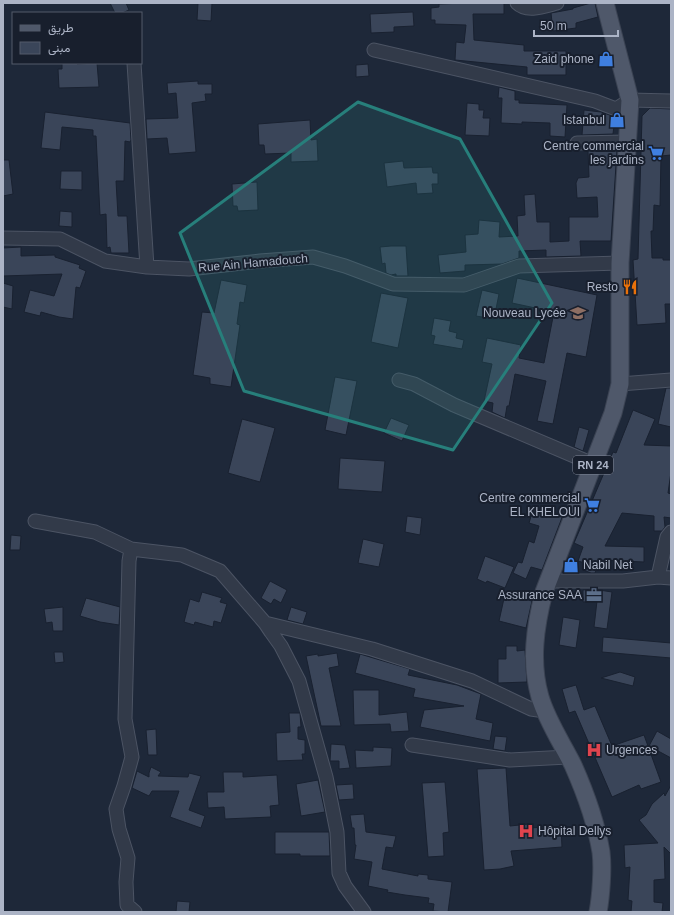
<svg xmlns="http://www.w3.org/2000/svg" width="674" height="915" font-family="Helvetica,Vazirmatn,sans-serif">
<rect width="100%" height="100%" fill="#1e2839"/>
<path fill="#3a4559" stroke="#192130" d="M110 3H126L129 10 122 13H115Z
M198 3H212L211 21 197 20Z
M465 3H504V14H473L474 40 524 45V51H566V75H527V67L455 60 456 42 464 43 466 25 435 24V20H431V8L439 7V4Z
M591 3H595L598 17 576 23V28L553 31 551 13 573 9V8Z
M413 12 414 26 394 27V32L371 33 370 14Z
M62 63H77V64L97 63 99 87 59 88 58 69H62Z
M368 64 369 76 356 77V65Z
M198 81V84H212V94H205L206 101 192 103 196 152 169 154 167 138 147 139 146 119 178 118 176 93 168 94 167 83Z
M499 87 515 91V100H519V103L567 105 565 137 550 136V123L522 122V124L501 123 502 98H498Z
M467 103 479 104V110H484L483 118H490L489 136 465 135Z
M650 108 671 109V155L661 156 660 206 654 205 653 231H651L652 258H663V260H671V304H665L666 323 637 325 633 260 638 259 642 116Z
M584 110 601 112 615 117 613 134 582 135Z
M45 112 130 123 131 140 130 142 125 141 124 181H116L118 216H127L129 253H111L110 247 107 248 106 214 100 215 96 136H93V130L62 127 60 150 41 148Z
M310 120 311 140 317 139 318 161 291 162V153L265 154 264 145H259L258 124Z
M617 150 611 241H580L581 256 546 257V250L519 251V258L502 264 465 265V271L440 273 438 255 466 252 465 235 478 234 479 220 500 222 499 237 518 236 517 216 525 215 524 195 535 194 537 222H550V242L569 241V217H598L597 197 577 198 576 183 578 178 589 177 588 151Z
M3 160H9L13 194 3 196Z
M403 161 404 168 432 167 433 173H438V184H432L433 193 417 194 416 183 387 187 384 163Z
M61 171H82V190L60 189Z
M257 182 258 210 238 211 237 206H233L232 184Z
M60 211 72 212V227L59 226Z
M391 246H406L408 276H396V274L391 275 386 273 385 263 382 264 380 247Z
M21 247V256L55 255V257L80 265 79 268 86 271 80 288 76 287 73 319 59 317 41 312 40 316 24 312 30 290 54 296 62 274 3 276V248Z
M517 278 597 295 586 357 567 353 553 424 537 421 546 381 515 374 509 406H507L505 418 492 412 493 403 484 401 492 364 482 362 487 338 521 345 519 358 544 363 554 312 512 303Z
M221 280 247 285 244 303 240 302 237 324 240 325 231 387 210 384V378L193 375 202 312 214 313Z
M3 283 13 286 12 309 3 307Z
M482 290 499 294 494 319 476 316Z
M381 293 408 298 398 348 371 342Z
M434 318 451 321 449 331 457 333 456 338 464 340 462 349 433 344 435 336 431 335Z
M335 377 357 381 346 435 325 430Z
M666 388H671V427L658 424Z
M633 410 655 419 644 445 671 446V472L668 493 671 494V518L664 517 665 527 662 531H654V516L622 513 605 546 644 547V562L600 560 595 573H591L583 570 585 563 578 561 583 547 574 543 613 452 616 453Z
M391 418 409 425 402 441 384 433Z
M242 419 275 428 260 482 228 473Z
M579 427 589 430 583 451 574 447Z
M340 458 385 461 382 492 338 489Z
M534 507 563 515 542 570 531 567 526 579 513 573 518 562 522 563 529 541 534 543 539 526 529 523Z
M407 516 422 518 420 535 405 532Z
M11 535 21 536 20 550H10Z
M363 539 384 544 379 567 358 563Z
M485 556 514 567 505 588 487 581 486 583 477 579Z
M270 581 287 590 281 603 274 599 271 604 261 598Z
M593 589 612 592 607 629 594 627 597 601 583 602V590Z
M202 592 222 598 220 602 227 604 221 623 214 621 213 627 195 622 194 625 184 622 190 599 199 602Z
M505 594 532 601 526 628 499 621Z
M86 598 120 607 119 625 100 622 80 616Z
M63 607V631H53L52 622 46 623 44 609Z
M291 607 307 612 303 624 287 620Z
M563 617 580 620 576 648 559 645Z
M603 637 671 643V658L602 652Z
M506 646H517V651L525 650 527 682 498 683V659H506Z
M54 652H63L64 662 55 663Z
M337 653 339 666 329 668 341 726H321L306 656 318 654V656Z
M360 654 410 669 408 675 457 685 481 694 476 719 493 723 490 741 420 727 424 710 464 706 413 697 415 689 355 673Z
M620 672 635 677 633 686 601 678Z
M576 685 584 710 595 706 612 746 644 735 661 782 641 789 639 785 612 797 575 711 569 713 562 689Z
M353 690H379V715L407 712 409 731 391 732 390 724 354 725Z
M289 713H300L301 727H298V739L305 740V754H302L303 760 277 761 276 733 290 732Z
M156 729 157 755H148L146 730Z
M657 731 671 739V758L649 746Z
M495 736 507 737 505 751 493 749Z
M331 744 345 745 350 768 339 769V761H330Z
M373 747 392 748 391 766 356 768 355 750 373 751Z
M151 767 161 772 158 776 188 777 189 773 201 776 189 810 205 816 201 828 170 817 179 791H152L149 796 132 788 137 771 149 777V773Z
M506 768 510 826 529 824V828L545 827V829L561 828 562 847 511 851 514 866 500 869 484 870 477 769Z
M223 772H243V777L277 775 279 805 270 806 271 817 225 819 224 807 208 808 207 792H224Z
M318 780 325 812 301 816 296 784Z
M445 782 449 832 443 833 444 856 428 857 422 783Z
M353 784 354 799 339 800 336 785Z
M671 785V854L664 847 665 879 654 880V902L663 903 662 912H631L632 901 628 900 630 867 625 868 624 845 658 843 639 820 646 815 652 804 664 793 665 796Z
M364 814 366 832 396 836 393 848 386 847 382 869 418 876V874L428 875V879L452 882 448 912 433 911 434 904 428 903 429 898 405 895 387 892 388 890 368 886 372 862 354 859 356 845H355L354 828H352L350 815Z
M275 832H329L330 856H300V854H275Z
M177 901 190 902 189 912H176Z"/>
<g fill="none" stroke-linecap="round" stroke-linejoin="round">
<defs>
<path id="minor" d="M517 3C527 13 545 6 557 3
M374 50 595 101 616 109 630 100 671 101
M134 63 147 267
M577 143 627 142
M3 238 60 239 105 261 147 267 189 269 260 261 313 257 345 266 393 284 464 285 519 266 620 263
M399 380 414 384 454 405 593 464
M620 384 671 380
M35 521 95 532 131 549 182 555 220 571 265 623 372 649 472 681 531 709 538 710 544 708
M131 549 129 561 125 719 132 757 124 786 116 809 119 829 128 858 126 882 127 905 135 912
M658 577 667 537 671 532
M548 581H623L658 577 671 578
M265 623 271 632 281 646 299 681 326 777 337 832 339 873 345 886 364 912
M412 745 510 760 568 757"/>
<path id="major" d="M598 912C601 896 603 868 601 852 596 822 585 792 573 765 562 743 547 721 540 697 530 662 535 627 544 592L613 413 620 384V263L630 100 605 3"/>
</defs>
<use href="#minor" stroke="#4c5464" stroke-width="15"/>
<use href="#major" stroke="#3b4353" stroke-width="19"/>
<use href="#minor" stroke="#323a49" stroke-width="13"/>
<use href="#major" stroke="#4f586a" stroke-width="17"/>
</g>
<path fill="#277f7b" fill-opacity="0.2" stroke="#277f7b" stroke-width="3" stroke-linejoin="round" d="M358 102 460 139 552 303 453 450 244 391 180 233Z"/>
<defs>
<symbol id="shop-bare" viewBox="-9 -9 18 18"><path d="M-5-2.5h2.3a2.7 3.5 0 0 1 5.4 0H5L5.5 6h-11ZM-1.5-2.5h3a1.5 2.3 0 0 0-3 0Z" fill="#3f7fe0" stroke="#181f2d" stroke-width="2.5" paint-order="stroke"/></symbol>
<symbol id="supermarket-bare" viewBox="-9 -9 18 18"><path d="M-6-5.5h2.5l.6 2H6L4.5 2H-2.5L-4.4-4H-6ZM-1.5 3.2a1.3 1.3 0 1 0 .1 0ZM3 3.2a1.3 1.3 0 1 0 .1 0Z" fill="#3f7fe0" stroke="#181f2d" stroke-width="2.5" paint-order="stroke"/></symbol>
<symbol id="restaurant-bare" viewBox="-9 -9 18 18"><path d="M-5-6h1v4h1v-4h1v4h1v-4h1v5L-1.5 .5V6h-2V.5L-5-1ZM5-6V6H3V1.5H1.5Q1.5-4 5-6Z" fill="#e8710a" stroke="#181f2d" stroke-width="2.5" paint-order="stroke"/></symbol>
<symbol id="school-bare" viewBox="-9 -9 18 18"><path d="M0-5L7-2L0 1L-7-2ZM-4 1L0 2.5L4 1V4Q0 6-4 4Z" fill="#8d6e63" stroke="#181f2d" stroke-width="2.5" paint-order="stroke"/></symbol>
<symbol id="office-bare" viewBox="-9 -9 18 18"><path d="M-6-3h4V-5.5h4V-3h4V5H-6ZM-1-4.5V-3h2v-1.5ZM-6 0V1H6V0Z" fill="#5c6f8a" stroke="#181f2d" stroke-width="2.5" paint-order="stroke"/></symbol>
<symbol id="hospital-bare" viewBox="-9 -9 18 18"><path d="M-5-5h3v3.5h4V-5h3V5h-3V1.5h-4V5h-3Z" fill="#e0444e" stroke="#181f2d" stroke-width="2.5" paint-order="stroke"/></symbol>
</defs>
<g fill-rule="evenodd">
<use href="#shop-bare" x="595" y="48" width="22" height="22"/>
<use href="#shop-bare" x="606" y="109" width="22" height="22"/>
<use href="#supermarket-bare" x="645" y="142" width="22" height="22"/>
<use href="#restaurant-bare" x="619" y="276" width="22" height="22"/>
<use href="#school-bare" x="567" y="302" width="22" height="22"/>
<use href="#supermarket-bare" x="581" y="494" width="22" height="22"/>
<use href="#shop-bare" x="560" y="554" width="22" height="22"/>
<use href="#office-bare" x="583" y="584" width="22" height="22"/>
<use href="#hospital-bare" x="583" y="739" width="22" height="22"/>
<use href="#hospital-bare" x="515" y="820" width="22" height="22"/>
</g>
<g text-anchor="middle" stroke-width="4" stroke-linejoin="round" paint-order="stroke">
<rect fill="#181f2d" stroke="#808798" stroke-width="1" x="573" y="456" width="40" height="18" rx="3"/>
<g font-size="11" font-weight="bold" fill="#acb4c6">
<text x="593" y="469">RN 24</text>
</g>
<g font-size="12" fill="#acb4c6" stroke="#181f2d" text-anchor="end">
<text x="594" y="63">Zaid phone</text>
<text x="605" y="124">Istanbul</text>
<text x="644" y="150">Centre commercial<tspan x="644" dy="14">les jardins</tspan></text>
<text x="618" y="291">Resto</text>
<text x="566" y="317">Nouveau Lycée</text>
<text x="580" y="502">Centre commercial<tspan x="580" dy="14">EL KHELOUI</tspan></text>
<text x="583" y="569" text-anchor="start">Nabil Net</text>
<text x="582" y="599">Assurance SAA</text>
<text x="606" y="754" text-anchor="start">Urgences</text>
<text x="538" y="835" text-anchor="start">Hôpital Dellys</text>
</g>
<g font-size="12" fill="#acb4c6" stroke="#181f2d">
<text transform="translate(253 263) rotate(-5)" y="4">Rue Ain Hamadouch</text>
</g>
</g>
<rect width="674" height="915" fill="none" stroke="#acb4c6" stroke-width="8"/>
<rect x="12" y="12" width="130" height="52" fill="#181f2d" stroke="#535b6a"/>
<rect x="20" y="25" width="20" height="6" fill="#4f586a" stroke="#535b6a"/>
<text x="48" y="32" font-size="12" fill="#acb4c6">طريق</text>
<rect x="20" y="42" width="20" height="12" fill="#3a4559" stroke="#535b6a"/>
<text x="48" y="52" font-size="12" fill="#acb4c6">مبنى</text>
<path d="M534 30v6h84v-6" fill="none" stroke="#acb4c6" stroke-width="2"/>
<text x="540" y="30" font-size="12" fill="#acb4c6" stroke="#181f2d" stroke-width="3" paint-order="stroke">50 m</text>
</svg>
